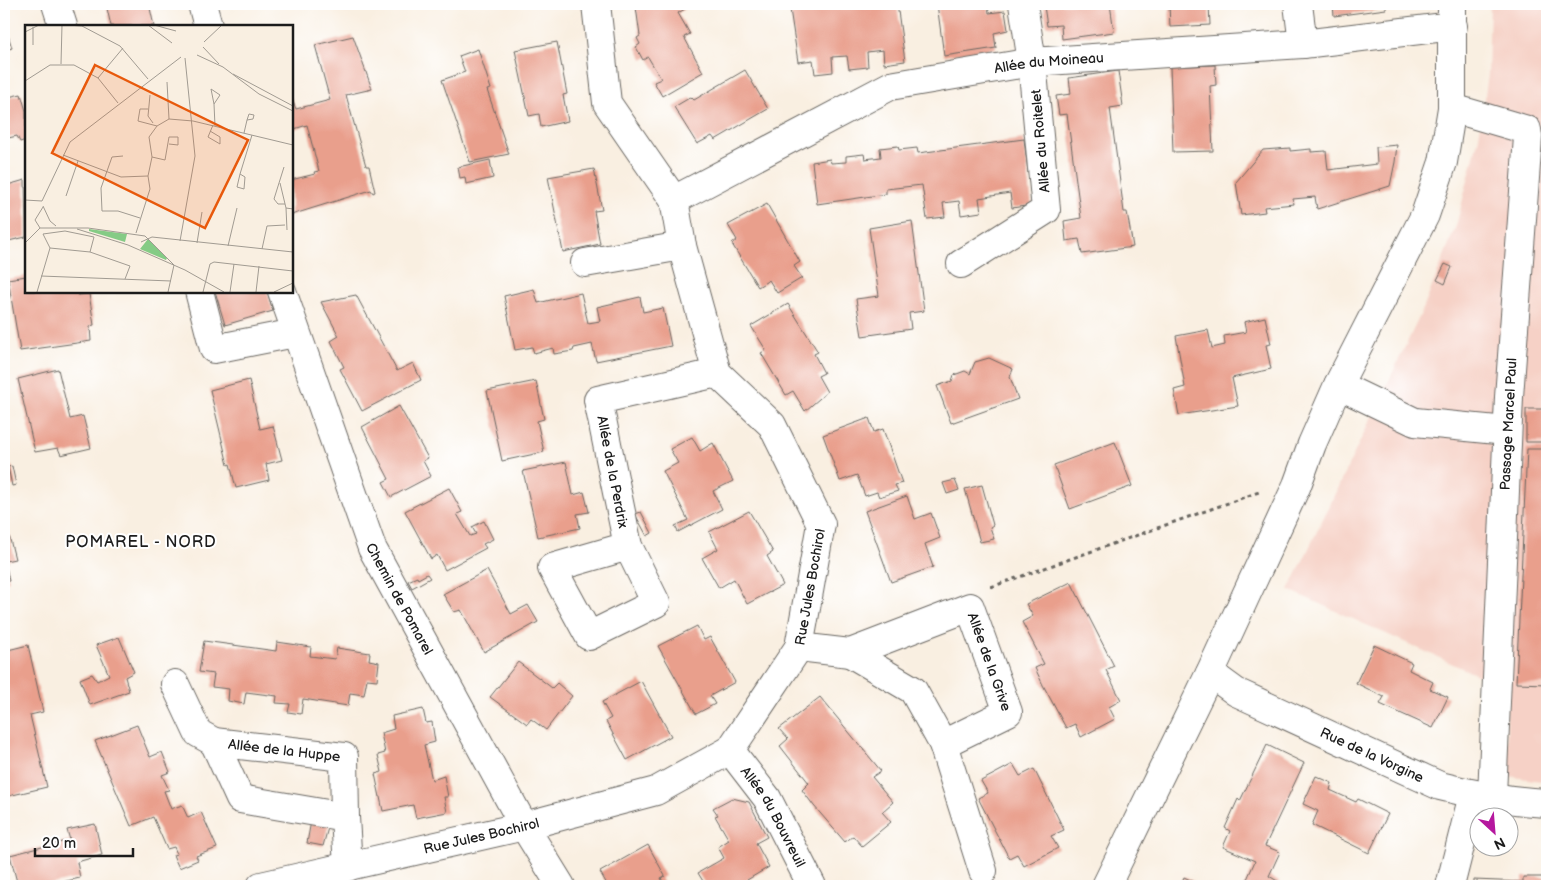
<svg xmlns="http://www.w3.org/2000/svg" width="1551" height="890" font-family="'Balsamiq Sans',sans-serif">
<rect width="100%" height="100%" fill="#fff"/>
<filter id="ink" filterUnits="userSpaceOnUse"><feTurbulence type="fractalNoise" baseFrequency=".02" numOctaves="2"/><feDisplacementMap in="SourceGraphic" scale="10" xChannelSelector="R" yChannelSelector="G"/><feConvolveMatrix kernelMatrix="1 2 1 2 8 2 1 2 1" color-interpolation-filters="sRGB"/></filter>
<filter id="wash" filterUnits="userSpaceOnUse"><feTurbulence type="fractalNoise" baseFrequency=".0096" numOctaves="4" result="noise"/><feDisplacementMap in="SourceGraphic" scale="20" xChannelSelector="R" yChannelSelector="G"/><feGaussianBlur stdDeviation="1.12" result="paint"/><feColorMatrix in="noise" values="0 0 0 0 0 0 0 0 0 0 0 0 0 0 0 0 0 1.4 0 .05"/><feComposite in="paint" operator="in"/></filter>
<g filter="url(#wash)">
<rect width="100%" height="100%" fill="#f9efe1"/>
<path fill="#f6d1c6" d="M1490 4H1547V782L1508 776 1506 688 1289 590 1424 307 1456 226 1479 137 1488 75Z"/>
<g id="blocks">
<path fill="#e99f8c" d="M106 4H149L154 26H111Z
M662 4H684L685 9 678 13 690 34 684 37 703 72 662 96 654 82 661 79 648 57 643 60 636 47 640 44 637 38 640 36 636 7Z
M833 4H897L905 61 884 64 883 50 867 52 868 67 849 69 847 56 832 57 833 72 815 74 813 60 798 62 790 9Z
M937 4H988L989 13 1005 11 1008 30 994 33 996 48 944 56Z
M1062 4H1110L1114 32 1062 39 1061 25 1047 26 1044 6Z
M1169 4H1209L1210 25 1170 27Z
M1333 4H1386V9L1334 16Z
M4 22 12 48 4 51Z
M353 36 372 89 346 95 366 166H369L375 192 373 193 371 190 291 215V180L315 174 314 172 319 171 307 125 291 130V97L296 109 330 100 315 45Z
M557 42 567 94 563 95 568 121 541 127 539 114 529 116 515 50Z
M478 49 491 89 487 90 509 154 470 162 442 80 465 72 459 56Z
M1215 65 1216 85 1210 86 1213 151 1173 152 1170 67Z
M745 70 768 109 715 140 712 136 697 144 674 107 691 97 694 100Z
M1118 71 1123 106 1110 108 1124 212H1127L1133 247 1082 254 1079 239 1066 241 1064 221 1081 218 1067 114 1059 115 1056 96 1071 94 1069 78Z
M21 94 26 111V140L20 142 17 136 4 139V98Z
M1024 139 1032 205 1012 208 1010 193 979 198 981 212 961 215 959 201 943 203 945 217 927 219 922 185 886 189V194L817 204 812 162 830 159 831 163 846 162V156L864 154 865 159 881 157 880 148 898 146 899 150 917 148 918 153Z
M1397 145 1395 162 1390 186 1317 209 1315 197 1293 199 1294 204 1264 207 1265 212 1241 215 1236 182 1263 150 1290 148V151L1311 149V152L1326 151 1328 170 1377 164 1376 147Z
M490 160 493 178 466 184 465 177 460 178 458 167Z
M594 169 602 210 594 211 600 244 563 252 548 177Z
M25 180 26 237 4 242V186Z
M767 204 800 262 794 266 802 278 777 293 769 280 758 287 732 244 737 240 728 225Z
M912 221 924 311 909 313 911 329 862 336 856 299 879 296 869 228Z
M1445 264 1452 267 1445 284 1437 280Z
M26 276V291H77L78 295 89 294 94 325 90 326 91 341 20 351 8 279Z
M534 289 538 303 581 293 588 323 600 321 597 307 640 297 643 312 663 308 671 346 596 361 592 344 574 348 573 351 554 354 553 348 534 353 532 347 515 350 504 296Z
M215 291H267L273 311 225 325Z
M356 295 397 371 413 363 421 380 362 411 340 369 344 367 331 341 339 336 321 302Z
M788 304 818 352 814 354 824 373 818 376 827 392 805 411 793 391 786 395 761 353 766 350 751 326Z
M1265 317 1271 344 1266 345 1271 369 1232 378 1238 406 1179 415 1174 390 1185 387 1176 336 1208 330 1212 348 1225 345 1224 336 1246 332 1244 322Z
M989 358 1013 369 1010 377 1018 399 951 423 937 386 952 381 954 375 965 371 970 374 975 362Z
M58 369 70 419 83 416 91 448 61 455 58 448 35 452 18 379Z
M249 380 260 429 273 426 282 460 266 464 269 480 236 488 230 464 228 465 210 390Z
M536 381 544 419 537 421 544 452 502 461 487 391Z
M399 406 428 458 423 461 431 476 391 497 383 482 389 479 362 427Z
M1526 409H1545V442H1526Z
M869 418 874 432 883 429 902 483 895 485 898 491 879 497 877 492 865 496 857 475 840 481 823 435Z
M692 437 700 451 713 443 733 481 713 491 722 509 678 532 675 526 688 520 663 471 678 463 670 449Z
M1115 442 1132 486 1070 509 1054 465Z
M1527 449H1547V684L1516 683Z
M566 462 573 495 584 492 589 512 577 514 580 528 538 537 523 471Z
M12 466 16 485 12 486 8 467Z
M955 480 959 490 947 494 943 483Z
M982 485 993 525 990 527 994 539 980 542 965 489Z
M449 488 462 512 457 514 470 536 476 534 472 527 484 521 493 539 483 544 486 548 445 570 437 555 431 559 405 511Z
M907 496 915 519 931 513 940 538 925 544 933 567 891 582 865 511Z
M749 511 773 552 767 556 783 585 747 604 734 579 719 588 702 558 718 549 709 532Z
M641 512 652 533 647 536 635 514Z
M4 516 15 559 5 561 9 581 4 582Z
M487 570 511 614 528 605 538 622 484 652 461 610 454 612 443 594Z
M427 574 430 578 412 588 408 581 417 577 418 579Z
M1071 582 1114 666 1106 670 1121 700 1109 707 1115 719 1081 737 1075 724 1066 728 1043 685 1035 668 1044 664 1022 622 1033 616 1026 604Z
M697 626 704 640 710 637 735 682 710 696 715 704 696 714 658 646Z
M119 637 134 672 125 677 129 691 90 705 80 679 92 674 97 681 109 675 96 645Z
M204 641 276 651 277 642 311 647 310 656 335 659 337 648 370 653 369 660 379 662 377 680 367 679 364 695 350 693 348 706 303 699 301 714 288 712 290 704 276 703 277 696 246 692 244 704 228 701 229 689 212 687 214 674 199 672Z
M28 645 43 712 30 715 47 787 4 797V651Z
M1374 645 1412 663 1409 670 1433 682 1430 689 1448 697 1433 728 1380 704 1384 697 1356 683Z
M518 662 552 688 557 683 572 696 546 730 531 719 527 724 490 697Z
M641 681 671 736 627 760 606 721 611 718 602 702Z
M820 697 881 771 872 777 893 802 882 812 891 822 862 846 853 836 845 842 814 806 802 790 809 783 780 746 788 739 779 729Z
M423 709 426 723 432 722 435 742 424 745 432 780 444 776 448 797H444L447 812 416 818 413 805 383 811 375 774 382 772 378 755 385 753 381 733 394 729 392 716Z
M137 725 150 757 162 752 170 772 162 775 169 790 164 791 171 809 182 805 188 818 201 812 217 848 196 856 198 860 179 868 173 855 177 854 174 847 167 849 153 817 131 826 95 741Z
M1267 745 1304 763 1265 846 1280 852 1269 876 1279 882 1277 886H1244L1255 861 1223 847 1230 831 1225 828 1238 799 1240 801Z
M1013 764 1020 776 1034 769 1064 830 1051 836 1058 848 1024 866 1017 854 1009 858 978 798 988 793 981 781Z
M1316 776 1332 783 1330 790 1356 802 1358 799 1388 814 1369 853 1312 825 1318 811 1303 804Z
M732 798 749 802 767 837 756 843 769 867 747 880 750 886H706L698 873 724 858 718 847 729 840 715 816 718 815 713 808Z
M311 821 329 824 323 846 307 843Z
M95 824 102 855 77 862 80 878 44 886H18L10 855 70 840 67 830Z
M648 845 665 876 661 878 665 886H608L600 872Z
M1184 877 1203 886H1180Z
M1523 877H1547V886H1474V880L1523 882Z"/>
</g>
</g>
<g filter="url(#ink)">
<use href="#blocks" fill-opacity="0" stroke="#696661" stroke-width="1"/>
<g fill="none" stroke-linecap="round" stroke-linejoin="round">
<defs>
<g id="minor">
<path d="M56 4 63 26"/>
<path d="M202 4 208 26"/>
<path d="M1298 4 1303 44"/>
<path d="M1452 108 1527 130 1528 137 1509 397 1492 796"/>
<path id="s1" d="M674 200 890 86 1032 62 1303 44 1453 26"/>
<path d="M585 263 682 246"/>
<path d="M961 264 1046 210 1032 62 1023 4"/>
<path d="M199 291 214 349 295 333"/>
<path id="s2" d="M282 291 372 548 524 826 561 886"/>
<path d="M1338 385 1415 422 1507 431"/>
<path d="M628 546 552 568 589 636 656 603 628 546 598 400 717 373"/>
<path id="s3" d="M799 647 850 653 970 607 1008 712 943 744"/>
<path d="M850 653 913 690 943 744 983 871"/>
<path id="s4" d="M1210 673 1236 692 1440 786C1475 795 1511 801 1547 803"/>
<path d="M175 684 198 733 214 742"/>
<path id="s5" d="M730 750 767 798 812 886"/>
<path id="s6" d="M345 817 240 799 214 742 344 757 345 817 348 867"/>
<path id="s7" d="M261 886 524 826 656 791 730 750 799 647 821 524 772 425 717 373 682 246 674 200 607 103 596 4"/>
<path d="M1106 886 1210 673 1297 485 1312 444 1338 385 1425 215 1443 162 1452 108V4"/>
<path d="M1450 886 1473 795"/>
</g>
</defs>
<use href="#minor" stroke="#696661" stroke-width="30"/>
<path stroke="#696661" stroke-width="3" stroke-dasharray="4 4" stroke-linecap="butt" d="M1545 434H1547
M991 587 1259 492"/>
<use href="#minor" stroke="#fff" stroke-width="28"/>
</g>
</g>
<g text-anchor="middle" stroke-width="4" stroke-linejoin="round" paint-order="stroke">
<g font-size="14" fill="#1c1c1c" stroke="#fff">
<text dy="5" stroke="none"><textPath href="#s1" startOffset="405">Allée du Moineau</textPath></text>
<text transform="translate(1040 141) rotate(-95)" y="5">Allée du Roitelet</text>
<text transform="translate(1508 424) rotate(-87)" y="5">Passage Marcel Paul</text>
<text transform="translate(613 472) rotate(79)" y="5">Allée de la Perdrix</text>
<text dy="5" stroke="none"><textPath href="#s7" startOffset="676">Rue Jules Bochirol</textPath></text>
<text dy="5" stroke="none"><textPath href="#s2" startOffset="330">Chemin de Pomarel</textPath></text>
<text dy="5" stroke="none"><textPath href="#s3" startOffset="238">Allée de la Grive</textPath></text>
<text dy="5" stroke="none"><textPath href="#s6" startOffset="240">Allée de la Huppe</textPath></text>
<text dy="5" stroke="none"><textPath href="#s4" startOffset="182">Rue de la Vorgine</textPath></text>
<text dy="5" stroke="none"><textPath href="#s5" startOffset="80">Allée du Bouvreuil</textPath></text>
<text dy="5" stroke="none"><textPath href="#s7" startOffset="226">Rue Jules Bochirol</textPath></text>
</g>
<g font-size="16" letter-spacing="1" fill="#1c1c1c" stroke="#fff">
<text x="141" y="547">POMAREL - NORD</text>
</g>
</g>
<g transform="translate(25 25)">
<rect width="268" height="268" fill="#f9efe1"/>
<path d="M64 204 102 209 100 217 64 206ZM123 214 142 233 141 235 115 224Z" fill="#85cb85"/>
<path fill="none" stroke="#a19b92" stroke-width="1" d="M42 0 57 1 95 21 123 54M123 0 147 18M129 0 151 6M0 7 14 0M179 17 197 0M8 20V2M178 22 194 39M172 30 198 42 234 69 268 86M36 39 37 0M208 49 268 81M73 53 98 23M0 56 25 40H49L73 53 93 78M142 57 144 94M125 70 123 91 128 98M189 79 186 64 195 70 189 79 190 101M123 84H115L113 96 132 101M185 106 195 112V119L183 112 188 100M219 108 222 95 228 94 229 90 224 89 222 95M38 130 96 152 123 151M98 131 87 132 76 163 77 186H93L115 193M127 132 140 135 144 112H153V120L144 119M259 142 249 174 253 179H260M215 149 212 162 219 164 220 152 215 149 227 110M255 158 261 183 268 184M41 171 53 136M0 175 17 176M17 176 45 117 156 32M18 181 25 196 31 201M18 182 10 195 15 203H63L120 211 149 240M261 183 262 205M52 204 103 220 160 245 199 267M111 208 125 164 123 151 127 132 124 112 132 101 144 94 168 96 268 120M155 216 170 131 160 33M116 217 127 212 268 227M0 218 15 203M172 218 177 187M203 221 212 183M25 223 65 227 105 241 100 254M25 223 18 209 40 206 69 212 65 227M237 224 242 201 260 200M16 251 146 256M12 267 25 223M143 267 149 240M178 267 185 239 189 237 268 246M205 267 209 239M231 267 234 241M249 267 268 258"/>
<path fill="#e8590c" fill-opacity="0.15" stroke="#e8590c" stroke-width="2.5" d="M70 40 223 115 180 203 27 128Z"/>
<rect width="268" height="268" fill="none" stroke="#1c1c1c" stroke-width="2.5"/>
</g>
<rect width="1551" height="890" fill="none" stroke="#fff" stroke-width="20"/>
<g transform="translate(1494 832) rotate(154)"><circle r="24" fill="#ffffff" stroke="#a4a4a4"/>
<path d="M0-4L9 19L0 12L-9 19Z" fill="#b5179e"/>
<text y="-8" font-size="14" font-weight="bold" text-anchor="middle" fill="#1c1c1c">N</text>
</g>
<path d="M35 848v8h98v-8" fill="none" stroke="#1c1c1c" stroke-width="2.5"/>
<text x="42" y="848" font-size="15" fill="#1c1c1c" stroke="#ffffff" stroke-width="4" paint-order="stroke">20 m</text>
</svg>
